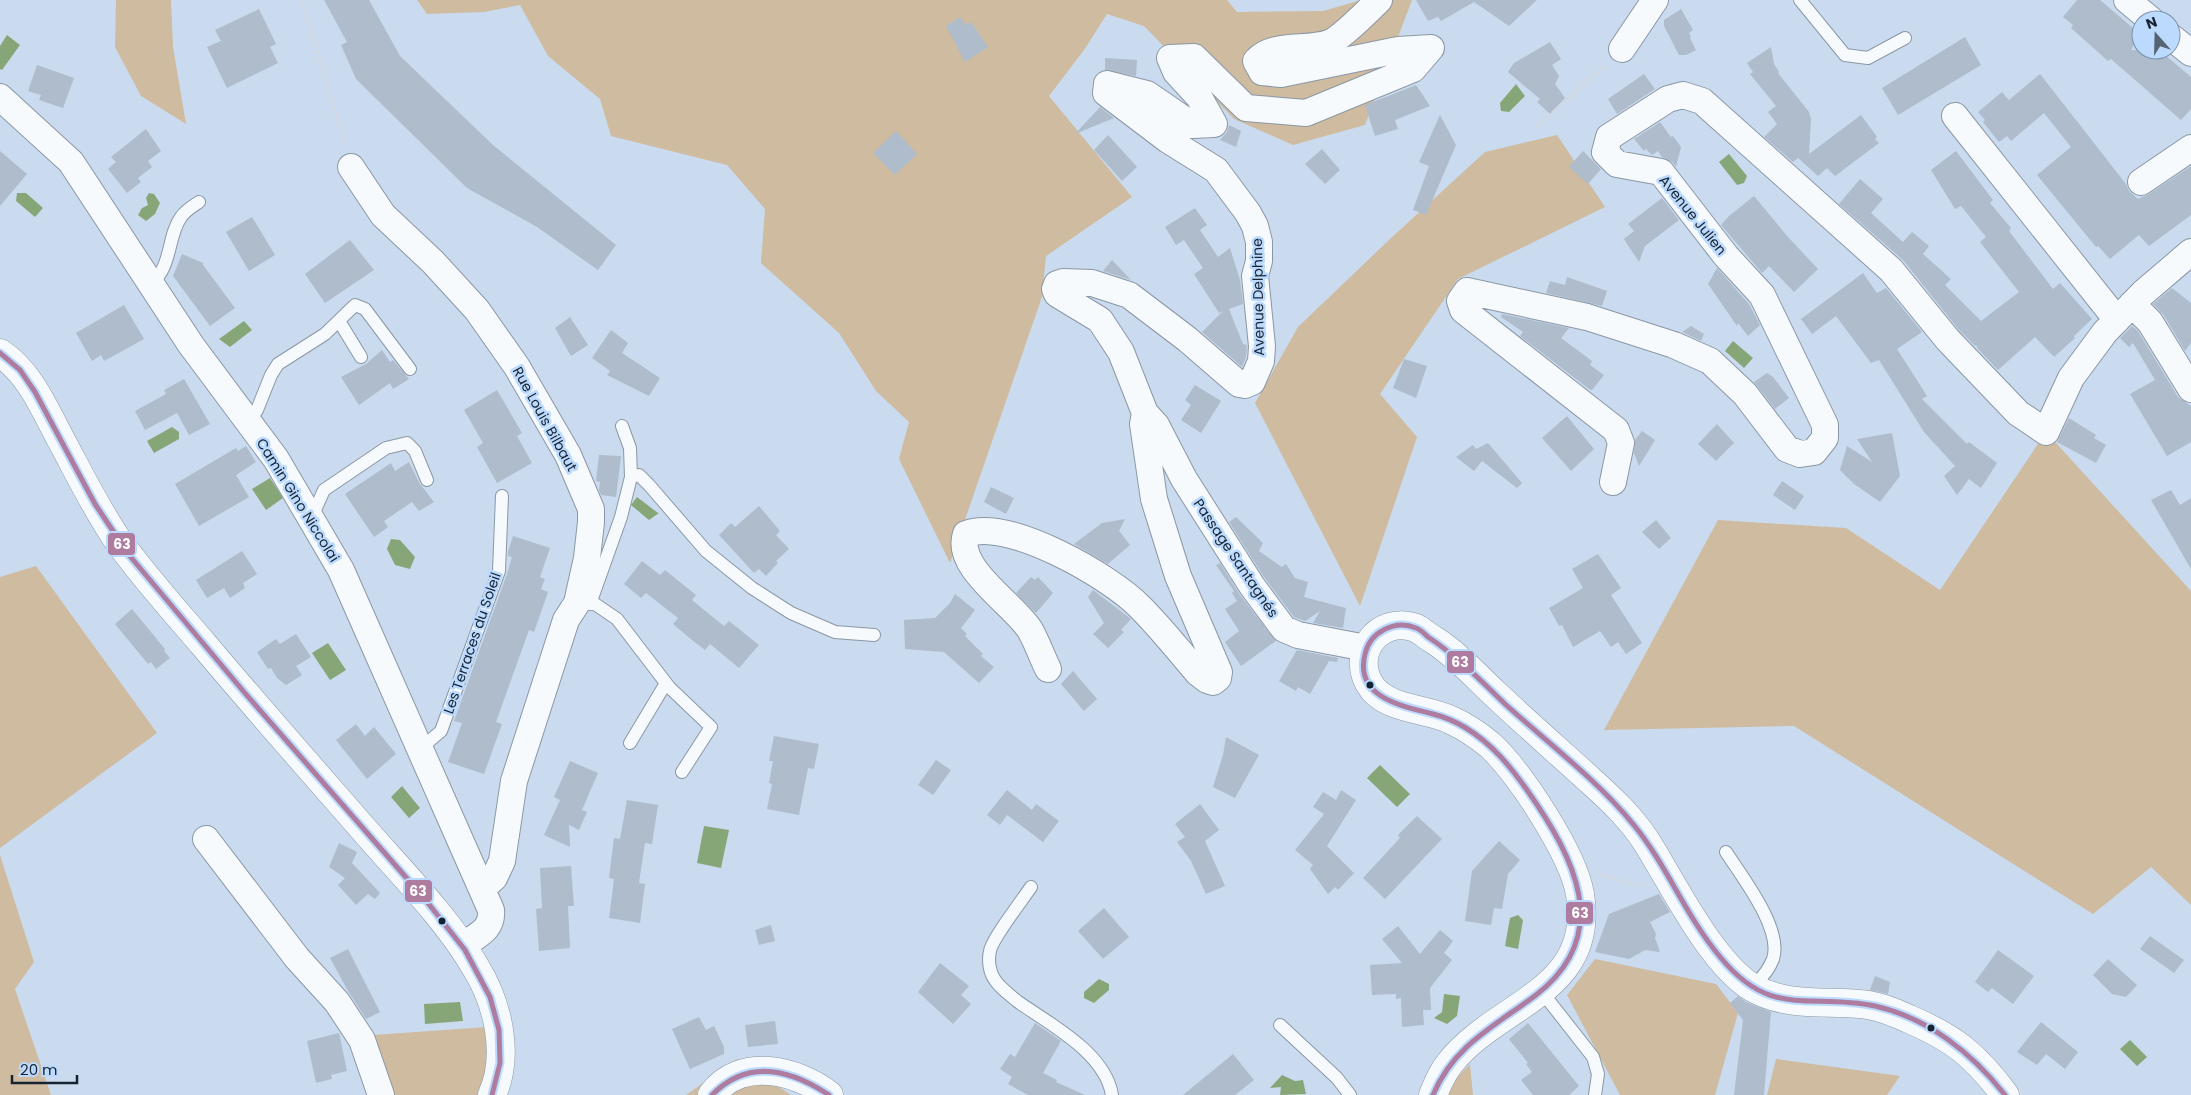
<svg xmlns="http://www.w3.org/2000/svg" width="2191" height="1095" font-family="Poppins,sans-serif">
<rect width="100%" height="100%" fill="#cadbef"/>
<path fill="#cfbba0" d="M116 0H171L173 47 186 124 141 96 115 47Z
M417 0H1227L1237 12 1323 11 1361 0H1412L1365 125 1293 145 1234 119 1144 26 1107 14 1084 50 1049 96 1132 197 1046 256 1042 297 950 563 899 459 909 422 876 391 839 333 761 263 765 209 727 165 611 136 600 99 548 56 520 5 484 12 427 14Z
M1557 135 1605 207 1458 279 1380 394 1417 437 1360 606 1255 403 1298 327 1390 239 1485 152Z
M2046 432 2191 591V905L2151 867 2093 914 1794 726 1604 730 1718 520 1846 528 1940 590Z
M36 566 157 733 0 848V577Z
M0 855 34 962 15 989 51 1095H0Z
M1595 959 1716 984 1738 1013 1715 1095H1620L1567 995Z
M487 1027 490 1060 479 1095H389L373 1035Z
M737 1059 791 1095H686Z
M1776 1059 1900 1076 1887 1095H1767Z
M1470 1064 1473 1095H1440Z"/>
<path fill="#87a678" d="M7 35 20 45 2 70 0 69V46Z
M1516 84 1525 96 1509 112 1501 111 1500 103Z
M1729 154 1747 176 1744 183 1737 185 1719 162Z
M17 193H26L43 208 35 217 16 201Z
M149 193 154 194 160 203 155 214 146 221 138 215 142 208 148 205 146 198Z
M244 321 252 330 230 347 219 339Z
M1733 341 1753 358 1744 368 1725 351Z
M172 427 179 432V439L154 453 147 441Z
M270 478 283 498 266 510 252 489Z
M637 497 658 513H659L649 520 631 505Z
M391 539 400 540 415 557 410 569 395 565 387 549Z
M328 643 346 670 330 680 312 653Z
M1380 765 1410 794 1397 807 1367 778Z
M402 786 420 808 409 818 391 797Z
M704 826 729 830 721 868 697 863Z
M1518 915 1523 920 1518 949 1505 946 1510 918Z
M1099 979 1109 984V990L1094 1003 1084 998V992Z
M1444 994 1460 996 1457 1016 1447 1024 1434 1018 1442 1012Z
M460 1002 463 1021 425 1024 424 1004Z
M2130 1040 2147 1057 2137 1066 2120 1049Z
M1282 1075 1295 1081 1303 1080 1306 1094 1280 1095 1281 1087 1270 1088Z"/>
<path fill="#aebccc" d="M324 0H369L400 56 493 145 616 245 598 270 537 227 467 188 356 79 341 45 347 42Z
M1416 0H1537L1509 26 1474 2 1441 21 1438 17 1428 21Z
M2077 0H2100L2140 34 2131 50H2159L2191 77V109L2181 120 2111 59 2108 61 2071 28 2073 25 2063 17Z
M259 9 276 44 270 47 278 63 227 88 207 47 221 41 215 30Z
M1681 9 1693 30 1689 33 1691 36 1690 38 1696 50 1686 55H1679L1664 26V20Z
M960 17 966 25 971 22 988 47 965 62 946 26Z
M1965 37 1981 65 1898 115 1882 88Z
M1550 42 1561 59 1552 65 1559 76 1555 84 1565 98 1550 114 1537 102 1540 99 1508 72 1514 63Z
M1771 47 1774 64 1779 72 1778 73 1809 112 1811 119 1809 154 1861 115 1877 137 1875 139 1879 143 1835 176 1827 168 1818 176 1798 158 1793 162 1764 137 1777 124 1768 112 1776 106 1750 74 1753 72 1747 63Z
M1105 58 1137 60 1136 76 1105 70Z
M37 65 74 78 63 108 39 100 41 95 28 91Z
M1644 74 1655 89 1617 114 1608 99Z
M2040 74 2126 184 2129 191 2138 199 2149 194 2191 166V215L2149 246 2139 235 2110 259 2098 246 2096 247 2037 175 2071 147 2044 113 2011 141 2007 136 1999 142 1983 122 1985 120 1978 112 2002 92 2009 100Z
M1416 85 1430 106 1395 120 1398 129 1375 136 1365 105Z
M1100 107 1114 118 1075 134Z
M1440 115 1456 145 1426 215 1413 210 1429 166 1419 162Z
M1660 122 1671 137 1673 136 1681 147 1676 167 1672 162 1662 157 1658 151 1652 155 1646 149 1644 151 1634 139Z
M1229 125 1241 131 1236 147 1220 140 1227 132Z
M146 129 161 151 148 161 152 167 138 178 141 182 127 193 108 169 116 162 111 157Z
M896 131 917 154 895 175 873 153Z
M1108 135 1137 167 1122 181 1094 150Z
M1322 149 1340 170 1325 184 1305 164Z
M0 151 27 174 0 206Z
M1583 151 1601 169 1588 184 1569 167Z
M1956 151 1993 200 1990 203 2011 228 2009 231 2053 289 2060 283 2092 319 2074 336 2075 338 2054 357 2035 337 1998 370 1978 349 1976 345 1975 346 1959 330 1903 260 1839 204 1860 179 1883 199 1871 213 1903 242 1912 232 1929 246 1923 254 1951 279 1945 285 1981 321 2019 292 1980 242 1986 237 1961 206 1955 209 1931 170Z
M1754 196 1788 237 1818 269 1794 292 1769 266 1762 273 1721 225 1729 216Z
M1662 198 1679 220 1645 246 1639 262 1624 239 1634 231 1628 224Z
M1195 208 1207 225 1200 230 1218 257 1230 248 1240 280 1243 304 1229 309 1243 344 1247 345 1246 357 1242 367 1202 332 1223 311 1219 313 1194 274 1203 268 1184 240 1176 245 1165 227Z
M252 217 275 255 249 271 226 232Z
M350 240 374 270 325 303 305 274Z
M182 254 203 263V265L235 308 210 326 173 276Z
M1112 260 1131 280 1103 271Z
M1717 268 1749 304 1760 325 1748 336 1738 323 1737 326 1708 284Z
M1863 273 1877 293 1886 288 1922 332 1897 349 1927 396 1922 399 1967 444 1969 442 1997 463 1981 488 1969 479 1957 495 1944 476 1955 466 1924 432 1879 360 1871 363 1836 316 1812 334 1801 319Z
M1567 277 1607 291 1602 306 1546 293 1550 281 1565 285Z
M2172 288 2191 303V343L2185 351 2163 314 2153 304Z
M124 305 144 339 104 361 101 355 92 361 76 333Z
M1502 314 1569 328 1561 338 1592 361 1590 365 1604 375 1592 390 1589 389 1520 336 1523 332 1501 317Z
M570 317 588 345 571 356 555 328Z
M1691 326 1704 334 1701 341 1682 332Z
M2132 326 2138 331 2178 397 2191 406V442L2167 456 2130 394 2155 380 2133 343 2129 347 2120 338Z
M611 330 628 343 622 353 660 378 649 396 607 375 610 371 592 358Z
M382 350 390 362 393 360 409 379 393 389 390 383 359 405 341 377 366 364Z
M1404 359 1427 366 1416 398 1393 388Z
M1767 373 1773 377 1789 398 1775 409 1754 382Z
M184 379 210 424 189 435 177 413 145 430 135 411 166 394 164 390Z
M1195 385 1221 401 1201 433 1181 420 1191 405 1185 400Z
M497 390 522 433 517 436 532 463 497 483 477 447 483 443 464 410Z
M1567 416 1594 449 1571 471 1542 438Z
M2069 418 2096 435 2094 438 2106 445 2096 463 2057 442Z
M1717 424 1734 443 1716 461 1698 444Z
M1642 431 1655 440 1639 466 1634 453 1635 440Z
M1892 433 1900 476 1880 502 1854 484 1840 470 1847 446 1872 462 1857 439Z
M1488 443 1522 483 1517 488 1482 461 1474 471 1456 457 1473 445 1476 449Z
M246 446 256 462 236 475 249 497 199 526 175 484 236 448 238 451Z
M599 455 621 456 616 497 601 495 599 490 600 482 596 481Z
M409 462 420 484 434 502 419 511 412 502 384 521 388 527 374 537 345 494 391 463 395 471Z
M1782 481 1804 496 1795 510 1773 495Z
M991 487 1014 498 1006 514 984 502Z
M2171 490 2180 505 2191 498V569L2151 500Z
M759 506 780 531 776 535 789 549 776 561 778 563 766 576 759 569 754 573 719 535 731 523 735 527Z
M1236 517 1263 543 1259 551 1282 567 1286 564 1295 578 1308 582 1304 597 1346 608 1343 628 1313 623 1320 611 1305 621 1294 617 1264 577 1229 522Z
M1125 519 1119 531 1130 545 1108 564 1074 544 1102 523Z
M1656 520 1671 538 1659 549 1642 532Z
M513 536 550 548 540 577 545 579 541 589 548 592 534 632 529 630 496 722 502 724 484 774 448 762 462 723 454 721 507 574 512 557 508 556V552Z
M242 551 257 574 243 583 245 588 230 598 224 588 207 598 196 580Z
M1598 554 1621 588 1611 595 1642 643 1626 654 1618 642 1611 647 1600 631 1573 647 1562 625 1559 626 1549 608 1583 588 1572 569Z
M642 561 660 575 665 570 696 595 692 600 709 614 724 626 729 621 759 645 739 668 710 644 705 650 692 640 673 624 678 618 646 593 641 598 624 584Z
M1220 563 1240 595 1276 641 1241 666 1225 642 1239 631 1225 609 1237 601 1232 593 1234 591 1216 565Z
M1031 577 1035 580 1038 577 1053 593 1036 613 1016 593Z
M1093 590 1131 619 1121 630 1124 632 1108 648 1093 634 1104 623 1088 597Z
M955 594 975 610 961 628 967 634 965 636 983 654 981 656 994 667 979 683 944 652 905 649 904 620 935 618 950 603Z
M132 609 165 649 164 651 170 658 156 669 151 662 148 664 115 624Z
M296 634 311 657 296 666 302 675 286 685 277 678 271 668 268 669 257 652 276 639 280 644Z
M1297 650 1338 658 1337 662 1329 661 1310 694 1298 687 1296 691 1279 681Z
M1073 671 1097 699 1084 711 1061 684Z
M356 724 365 736 374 727 396 754 367 779 336 740Z
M774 736 819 744 814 769 808 768 799 815 767 809 772 784 769 783 773 761H769Z
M1226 737 1259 755 1235 798 1213 787 1223 755Z
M936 760 951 770 933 795 918 785Z
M570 761 598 773 582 810 587 812 579 830 569 825 570 847 544 835 560 800 554 797Z
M1007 790 1032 810 1036 804 1059 821 1043 842 1007 815 1000 825 987 815Z
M1341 790 1356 800 1327 846 1354 873 1338 890 1335 887 1328 894 1310 869 1313 865 1295 850 1324 814 1313 807 1323 792 1336 800Z
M627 800 658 805 652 844 645 843 639 883 645 884 640 923 609 918 614 879 609 878 614 838 620 839Z
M1200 804 1219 830 1205 841 1225 886 1206 894 1191 861 1177 842 1185 837 1175 824Z
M1417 816 1442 839 1385 899 1363 878 1400 838 1398 835Z
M1499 841 1520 860 1508 874 1502 909 1494 908 1491 925 1465 921 1472 871Z
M339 843 357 852 352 863 380 893 375 899 368 894 356 905 338 885 345 878 329 867Z
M571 866 574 906H568L570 948 539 951 536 909 542 908 540 868Z
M1659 894 1670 912 1650 922 1656 934 1655 938 1660 952 1645 950 1629 959 1595 952 1609 914Z
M1104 908 1129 937 1103 959 1078 931Z
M771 925 775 941 759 945 755 930Z
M1398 926 1420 954 1440 930 1453 941 1444 953 1452 960 1430 988 1431 1010H1423L1424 1025 1402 1027 1401 998 1396 999V994L1372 995 1370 965 1402 963 1382 939Z
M2150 936 2184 960 2174 973 2140 949Z
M348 949 380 1012 366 1019 348 991 330 958Z
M1998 950 2034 976 2013 1004 1992 988 1988 992 1975 982Z
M2108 959 2137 985 2126 997 2112 994 2093 975Z
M940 963 969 986 961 995 971 1004 953 1024 918 992Z
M1875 976 1890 982 1888 994 1870 990Z
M1738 996 1746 1002 1771 1012 1764 1095H1734L1743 1020 1730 1003Z
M699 1017 706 1030 714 1026 724 1047V1054L690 1069 672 1029Z
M775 1021 778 1044 748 1047 745 1025Z
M2041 1022 2078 1052 2065 1069 2046 1054 2037 1065 2017 1052Z
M1035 1023 1061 1041 1043 1073 1057 1080 1056 1082 1085 1095H1028L1008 1084 1012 1077 1000 1069 1010 1054 1015 1057Z
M1528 1023 1579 1086 1569 1095H1533L1521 1080 1532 1072 1526 1064 1528 1063 1509 1039Z
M339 1033 347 1071 331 1075 332 1079 316 1083 307 1041Z
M1233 1054 1254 1080 1235 1095H1183Z"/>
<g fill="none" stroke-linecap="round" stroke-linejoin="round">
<defs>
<path id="service" d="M1800 0 1845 55 1868 58 1905 38
M151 285C173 264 167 237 181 217 186 210 193 206 199 202
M339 321 361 357
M249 422 257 410 271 375 278 364 325 334 355 305 365 309 410 369
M622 426 630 448 631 477
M311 519 324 490 386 448 407 443 415 451 427 480
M584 603 595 604 617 619 669 687 711 727 682 772
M590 604 621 517 631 477 639 475 649 485 706 551 752 588 791 613 835 632 874 635
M630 743 666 683
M420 749 441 731 499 571 502 496
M1726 852C1742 877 1783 929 1773 959 1769 970 1761 979 1753 987
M1031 887C1023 899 992 939 990 951 988 960 989 972 995 980 1000 988 1010 995 1017 1001 1049 1024 1105 1052 1112 1095
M1542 992 1593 1057 1598 1074 1595 1095
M1280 1025 1337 1078 1350 1095"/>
<path id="minor" d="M2127 0 2151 20
M2171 37 2191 53
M1622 49 1655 0
M0 97 71 162 191 345 276 459 341 570 491 910C493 930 477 935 462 946
M1955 116 2117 320
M351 167 383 215 433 262 477 310 517 367 568 455 591 509V522L587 558 577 603 566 620 514 781 502 861 494 878 483 888
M2141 182 2191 148
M2132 304 2150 322 2191 389
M1145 413 1156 425 1184 479 1252 586 1284 629 1298 635 1366 648
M1613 482 1621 443 1616 430 1463 310 1460 301 1467 291 1587 317 1674 345 1710 361 1745 394 1787 449 1800 454 1814 452 1825 438V425L1762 295 1726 256 1661 172 1617 164 1605 152 1609 137 1668 99 1683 95 1702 101 1891 270 1948 340 2018 413 2046 432 2071 378 2105 332 2143 293 2191 252
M1048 669C1042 657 1037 642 1030 630 1014 604 954 568 966 534 1008 517 1111 577 1140 607 1161 628 1179 651 1198 673L1207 680 1213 682 1218 678 1219 672 1178 576 1154 499 1143 424 1145 413 1121 352 1100 320 1057 294 1055 289 1057 284 1063 282 1092 283 1129 295 1187 339 1239 384 1245 385 1252 382 1261 361 1262 346 1255 276 1259 261V242L1255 226 1248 213 1216 170 1168 140 1106 93 1107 84 1147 94 1192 125 1214 124 1199 97 1176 72 1170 58 1194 57 1246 108 1306 113 1413 69 1431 48 1398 50 1281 74 1262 72 1256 61C1273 42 1306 51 1329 43 1340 39 1369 10 1379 0
M206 839 297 958 337 1002 362 1040 381 1095"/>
<path id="tertiary" d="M0 353C30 373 44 408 60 438 79 473 96 509 119 542 145 578 175 611 204 645 257 708 312 770 366 832 402 873 449 921 476 968 498 1004 510 1055 492 1095
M712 1095C740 1056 797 1070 829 1095
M1433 1095C1438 1083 1442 1073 1450 1063 1497 1003 1596 992 1580 894 1573 854 1520 773 1490 745 1479 736 1466 727 1453 721 1429 708 1392 711 1373 689 1348 657 1377 614 1416 628 1422 631 1428 637 1434 640 1457 655 1474 674 1494 693 1526 723 1559 752 1592 782 1612 800 1631 818 1646 841 1672 882 1711 963 1753 988 1788 1008 1830 1000 1868 1005 1882 1007 1896 1013 1909 1019 1954 1038 1976 1056 2005 1095"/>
</defs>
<use href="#service" stroke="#8a97a5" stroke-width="14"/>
<use href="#minor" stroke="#8a97a5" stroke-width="28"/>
<use href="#tertiary" stroke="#8a97a5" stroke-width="29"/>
<path stroke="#d3d8df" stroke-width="3" stroke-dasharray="4 2.5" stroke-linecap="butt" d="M302 0 345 144
M1538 126 1605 65
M1598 875C1614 876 1630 886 1645 885"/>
<use href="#service" stroke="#f7fafd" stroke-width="12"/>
<use href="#minor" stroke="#f7fafd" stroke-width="26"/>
<use href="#tertiary" stroke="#f7fafd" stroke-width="28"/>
<defs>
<path id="bus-1" d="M0 353 20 370 35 392 95 504 129 555 244 692 424 898 465 950 490 997 499 1030 500 1063 492 1095
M712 1095C748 1058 790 1069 829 1095
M1433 1095C1454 1045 1495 1026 1536 995 1615 934 1574 857 1527 790 1510 766 1492 744 1466 728 1456 722 1445 717 1433 714 1403 706 1354 698 1365 654 1370 632 1395 619 1416 628 1419 629 1426 635 1428 637 1457 656 1480 680 1505 704 1547 742 1597 780 1633 824 1667 865 1686 917 1721 958 1772 1020 1811 992 1875 1006 1928 1018 1972 1053 2005 1095"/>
</defs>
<use href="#bus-1" stroke="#bbdafe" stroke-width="9"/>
<use href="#bus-1" stroke="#ae7c9e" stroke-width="5"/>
</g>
<g fill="#172330" stroke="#bbdafe" stroke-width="2">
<circle cx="1370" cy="685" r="4.5"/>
<circle cx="442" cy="921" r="4.5"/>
<circle cx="1931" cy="1028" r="4.5"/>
</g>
<g text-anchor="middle" stroke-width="5" stroke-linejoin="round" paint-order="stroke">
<g font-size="14" fill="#172330" stroke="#bbdafe">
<text transform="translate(1693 215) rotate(51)" y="5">Avenue Julien</text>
<text transform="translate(1258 297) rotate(-91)" y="5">Avenue Delphine</text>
<text transform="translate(545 419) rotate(61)" y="5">Rue Louis Bilbaut</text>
<text transform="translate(298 500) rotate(58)" y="5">Camin Gino Niccolai</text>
<text transform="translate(1236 558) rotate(56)" y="5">Passage Santagnés</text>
<text transform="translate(472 643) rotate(-71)" y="5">Les Terraces du Soleil</text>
</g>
</g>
<g stroke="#bbdafe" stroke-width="2">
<rect x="107" y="532" width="29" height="24" rx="5" fill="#ae7c9e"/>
<rect x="1446" y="650" width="29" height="24" rx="5" fill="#ae7c9e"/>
<rect x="404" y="879" width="29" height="24" rx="5" fill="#ae7c9e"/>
<rect x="1565" y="901" width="29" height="24" rx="5" fill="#ae7c9e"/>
</g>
<g font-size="14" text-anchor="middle" font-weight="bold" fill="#fff">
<text x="122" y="549">63</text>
<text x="1460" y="667">63</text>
<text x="418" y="896">63</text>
<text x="1580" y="918">63</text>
</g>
<g transform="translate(2156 35) rotate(340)"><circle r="24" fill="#bbdafe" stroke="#7991ac"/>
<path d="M0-4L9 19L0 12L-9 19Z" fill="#566373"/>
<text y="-8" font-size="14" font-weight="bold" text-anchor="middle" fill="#172330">N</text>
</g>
<path d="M12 1075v8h65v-8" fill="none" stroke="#172330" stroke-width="2.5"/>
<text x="20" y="1075" font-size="15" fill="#172330" stroke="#bbdafe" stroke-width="4" paint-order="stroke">20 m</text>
</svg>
